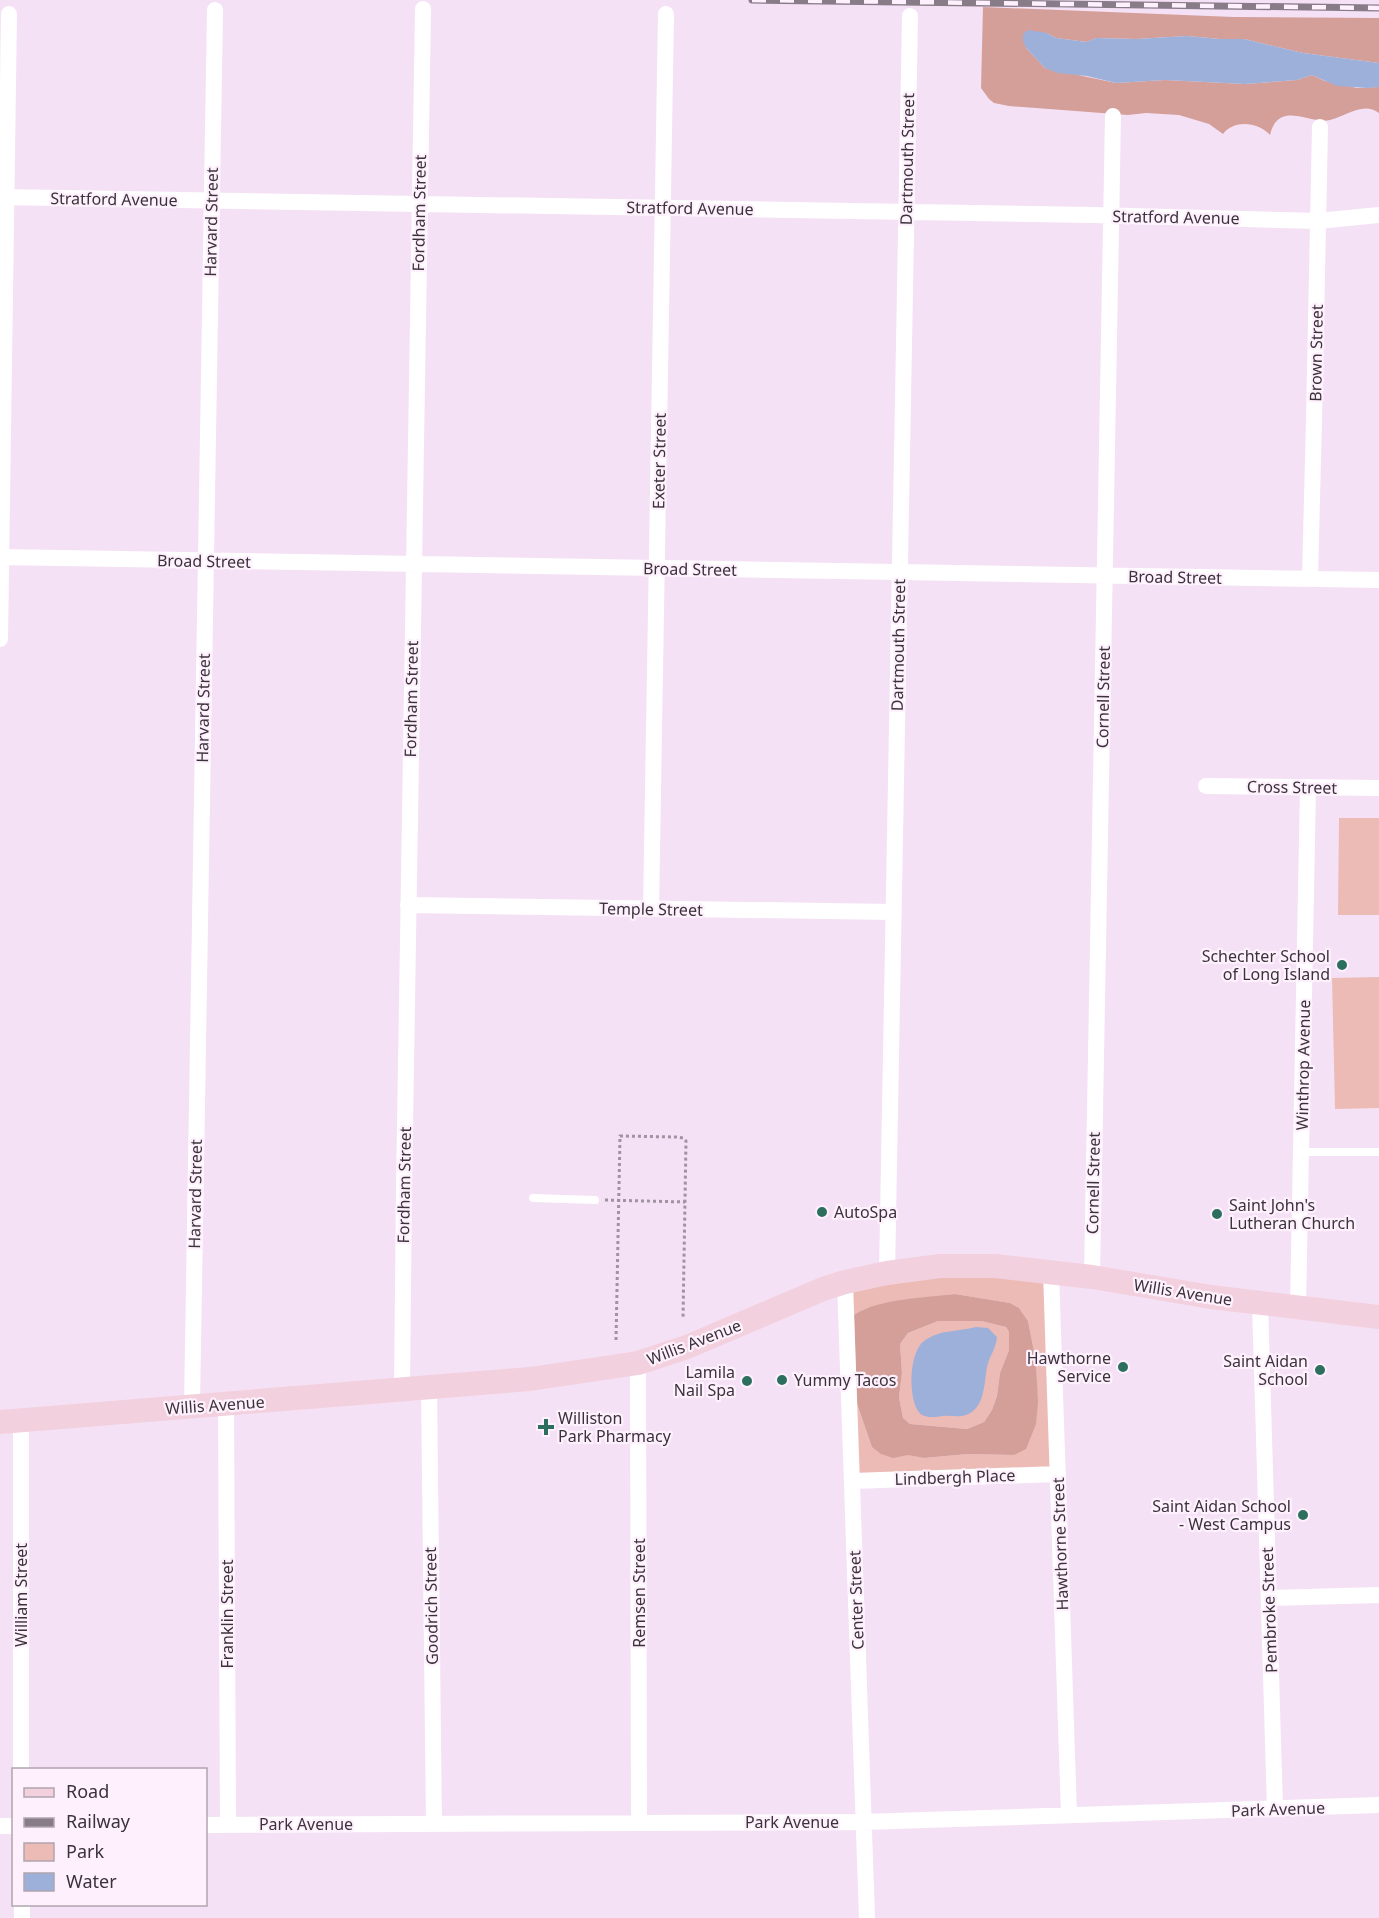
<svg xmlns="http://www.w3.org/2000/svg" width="1379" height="1918" font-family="'Noto Sans',sans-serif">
<rect width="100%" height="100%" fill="#f5e1f5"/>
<path fill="#ecbbb5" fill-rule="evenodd" d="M1339 818H1379V915H1338Z
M1379 977V1108L1335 1109 1332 978Z
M887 1273 1051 1275 1056 1468 853 1477 845 1282ZM955 1294 1010 1303 1019 1308 1028 1321 1036 1361 1037 1383 1014 1455 968 1454 924 1458 872 1447 857 1404 861 1311Z
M938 1321H981L1006 1327 1009 1332V1350L1000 1373 997 1396 992 1410 984 1422 967 1429 910 1424 903 1418 899 1397 902 1373 900 1344 908 1333Z"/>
<path fill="#d49f99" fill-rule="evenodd" d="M983 7 1234 17 1379 18V63L1303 53 1244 39H1220L1187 36 1136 39 1096 38 1087 42 1056 38 1047 33 1026 48 1045 68 1116 83 1165 80 1245 84 1297 80 1312 75 1325 81 1357 88 1379 87V113C1363 101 1346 116 1330 120 1309 125 1279 99 1270 135 1259 122 1234 119 1223 134L1209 124 1179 115 1146 113 1128 115 1009 106 994 103 989 99 981 88Z
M955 1294 1010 1303 1019 1308 1028 1321 1036 1361 1038 1403 1036 1424 1026 1449 1014 1455 968 1454 924 1458 908 1455 893 1458 881 1454 872 1447 857 1404 854 1315C880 1298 925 1298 955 1294ZM938 1321H981L1006 1327 1009 1332V1350L1000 1373 997 1396 992 1410 984 1422 967 1429 910 1424 903 1418 899 1397 902 1373 900 1344 908 1333Z"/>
<path fill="#9db0da" d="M1028 30 1047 33 1056 38 1087 42 1096 38 1136 39 1187 36 1220 39H1244L1303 53 1379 63V87L1368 88 1337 86 1312 75 1297 80 1245 84 1165 80 1116 83 1087 76 1058 73 1045 68 1026 48 1023 41V34Z
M976 1327 988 1328 997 1337C996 1349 989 1357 987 1367 984 1384 985 1412 962 1416 956 1417 949 1415 943 1416 935 1417 923 1419 918 1411 908 1396 909 1352 924 1341 940 1329 959 1332 976 1327Z"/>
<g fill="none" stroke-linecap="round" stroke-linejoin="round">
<path stroke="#a092a0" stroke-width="3" stroke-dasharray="3 3" stroke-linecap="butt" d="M605 1200 685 1202
M616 1340 620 1136 676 1137 683 1138 686 1141 683 1319"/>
<path stroke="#fff" stroke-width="8" d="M1301 1152H1379
M533 1198 595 1200"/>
<path stroke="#fff" stroke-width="16" d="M0 197 1093 215 1318 221 1379 215
M0 557 1379 580
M1310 579 1314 420 1320 127
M0 639 9 14
M1206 786 1379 788
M408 905 894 912
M651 909 666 14
M1051 1272 1069 1815
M887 1273 910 16
M1092 1277 1113 116
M845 1282 867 1918
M1260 1303 1275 1809
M1298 1307 1308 787
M638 1363 639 1823
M429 1388 434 1824
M402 1390 404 1188 423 9
M226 1404 228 1824
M192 1407 215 10
M21 1420V1770
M852 1481 1058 1474
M1269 1598 1379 1595
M206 1825 863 1822 1379 1805
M0 1826H14
M22 1904V1918"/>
<path stroke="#f3d0de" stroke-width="24" d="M0 1422 530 1379 638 1363 687 1347 823 1289 845 1282 887 1273 940 1266H995L1092 1277 1211 1297 1379 1317"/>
<defs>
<path id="rail" d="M752 0 1379 8"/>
</defs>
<use href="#rail" stroke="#897c89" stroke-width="7"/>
<use href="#rail" stroke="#fef1fd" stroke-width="4.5" stroke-dasharray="14" stroke-linecap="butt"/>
</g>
<g fill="#2d6f5f" stroke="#fef1fd" stroke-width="2">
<circle cx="1342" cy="965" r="6"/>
<circle cx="822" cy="1212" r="6"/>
<circle cx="1217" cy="1214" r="6"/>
<circle cx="1123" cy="1367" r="6"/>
<circle cx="1320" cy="1370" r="6"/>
<circle cx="782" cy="1380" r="6"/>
<circle cx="747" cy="1381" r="6"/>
<path d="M543 1418h6v6h6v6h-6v6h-6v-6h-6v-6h6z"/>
<circle cx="1303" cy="1515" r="6"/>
</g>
<g text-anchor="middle" stroke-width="4.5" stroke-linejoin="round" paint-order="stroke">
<g font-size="16" fill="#3b333b" stroke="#fef1fd">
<text transform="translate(907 159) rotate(-89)" y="6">Dartmouth Street</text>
<text transform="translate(114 199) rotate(1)" y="6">Stratford Avenue</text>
<text transform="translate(690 208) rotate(1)" y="6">Stratford Avenue</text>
<text transform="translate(419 213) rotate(-89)" y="6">Fordham Street</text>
<text transform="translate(1176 217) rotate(1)" y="6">Stratford Avenue</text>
<text transform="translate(211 222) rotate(-89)" y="6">Harvard Street</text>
<text transform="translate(1316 353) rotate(-89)" y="6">Brown Street</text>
<text transform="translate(659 461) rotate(-89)" y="6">Exeter Street</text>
<text transform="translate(204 561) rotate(1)" y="6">Broad Street</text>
<text transform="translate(690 569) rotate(1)" y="6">Broad Street</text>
<text transform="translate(1175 577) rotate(1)" y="6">Broad Street</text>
<text transform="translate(898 645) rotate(-89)" y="6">Dartmouth Street</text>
<text transform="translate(1103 697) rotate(-89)" y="6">Cornell Street</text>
<text transform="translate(411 699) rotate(-89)" y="6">Fordham Street</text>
<text transform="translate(203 708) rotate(-89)" y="6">Harvard Street</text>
<text transform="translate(1292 787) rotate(1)" y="6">Cross Street</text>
<text transform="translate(651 909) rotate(1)" y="6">Temple Street</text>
<text transform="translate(1303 1065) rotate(-89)" y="6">Winthrop Avenue</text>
<text transform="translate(1093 1183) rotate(-89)" y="6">Cornell Street</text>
<text transform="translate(404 1185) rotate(-89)" y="6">Fordham Street</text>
<text transform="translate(195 1194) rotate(-89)" y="6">Harvard Street</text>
<text transform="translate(1183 1292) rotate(9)" y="6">Willis Avenue</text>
<text transform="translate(694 1342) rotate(-21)" y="6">Willis Avenue</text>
<text transform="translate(215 1405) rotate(-4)" y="6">Willis Avenue</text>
<text transform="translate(955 1477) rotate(-2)" y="6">Lindbergh Place</text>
<text transform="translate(1060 1544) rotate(-92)" y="6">Hawthorne Street</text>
<text transform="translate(639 1593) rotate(-90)" y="6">Remsen Street</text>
<text transform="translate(21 1595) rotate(-90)" y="6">William Street</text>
<text transform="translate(856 1600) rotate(-92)" y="6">Center Street</text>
<text transform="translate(431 1606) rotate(-91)" y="6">Goodrich Street</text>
<text transform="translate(1269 1610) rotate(-92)" y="6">Pembroke Street</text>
<text transform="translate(227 1614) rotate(-90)" y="6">Franklin Street</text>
<text transform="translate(1278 1809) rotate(-2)" y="6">Park Avenue</text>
<text x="792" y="1828">Park Avenue</text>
<text x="306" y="1830">Park Avenue</text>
</g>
<g font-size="16" fill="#3b333b" stroke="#fef1fd" text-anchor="end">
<text x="1330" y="962">Schechter School<tspan x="1330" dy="18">of Long Island</tspan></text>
<text x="1229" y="1211" text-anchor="start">Saint John's<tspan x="1229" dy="18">Lutheran Church</tspan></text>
<text x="834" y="1218" text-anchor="start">AutoSpa</text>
<text x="1111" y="1364">Hawthorne<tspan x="1111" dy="18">Service</tspan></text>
<text x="1308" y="1367">Saint Aidan<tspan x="1308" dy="18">School</tspan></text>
<text x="735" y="1378">Lamila<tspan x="735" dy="18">Nail Spa</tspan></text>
<text x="794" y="1386" text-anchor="start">Yummy Tacos</text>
<text x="558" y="1424" text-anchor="start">Williston<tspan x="558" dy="18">Park Pharmacy</tspan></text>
<text x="1291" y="1512">Saint Aidan School<tspan x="1291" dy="18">- West Campus</tspan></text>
</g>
</g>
<rect x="12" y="1768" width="195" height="138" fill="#fef1fd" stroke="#b0a5af" stroke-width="1.5"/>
<rect x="24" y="1788" width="30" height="9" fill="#f3d0de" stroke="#b0a5af" stroke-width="1.5"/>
<text x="66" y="1798" font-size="18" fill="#3b333b">Road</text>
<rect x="24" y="1818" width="30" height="9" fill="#897c89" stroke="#b0a5af" stroke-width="1.5"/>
<text x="66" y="1828" font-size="18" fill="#3b333b">Railway</text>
<rect x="24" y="1843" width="30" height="18" fill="#ecbbb5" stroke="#b0a5af" stroke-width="1.5"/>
<text x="66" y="1858" font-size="18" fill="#3b333b">Park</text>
<rect x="24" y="1873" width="30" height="18" fill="#9db0da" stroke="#b0a5af" stroke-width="1.5"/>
<text x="66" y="1888" font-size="18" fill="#3b333b">Water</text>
</svg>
